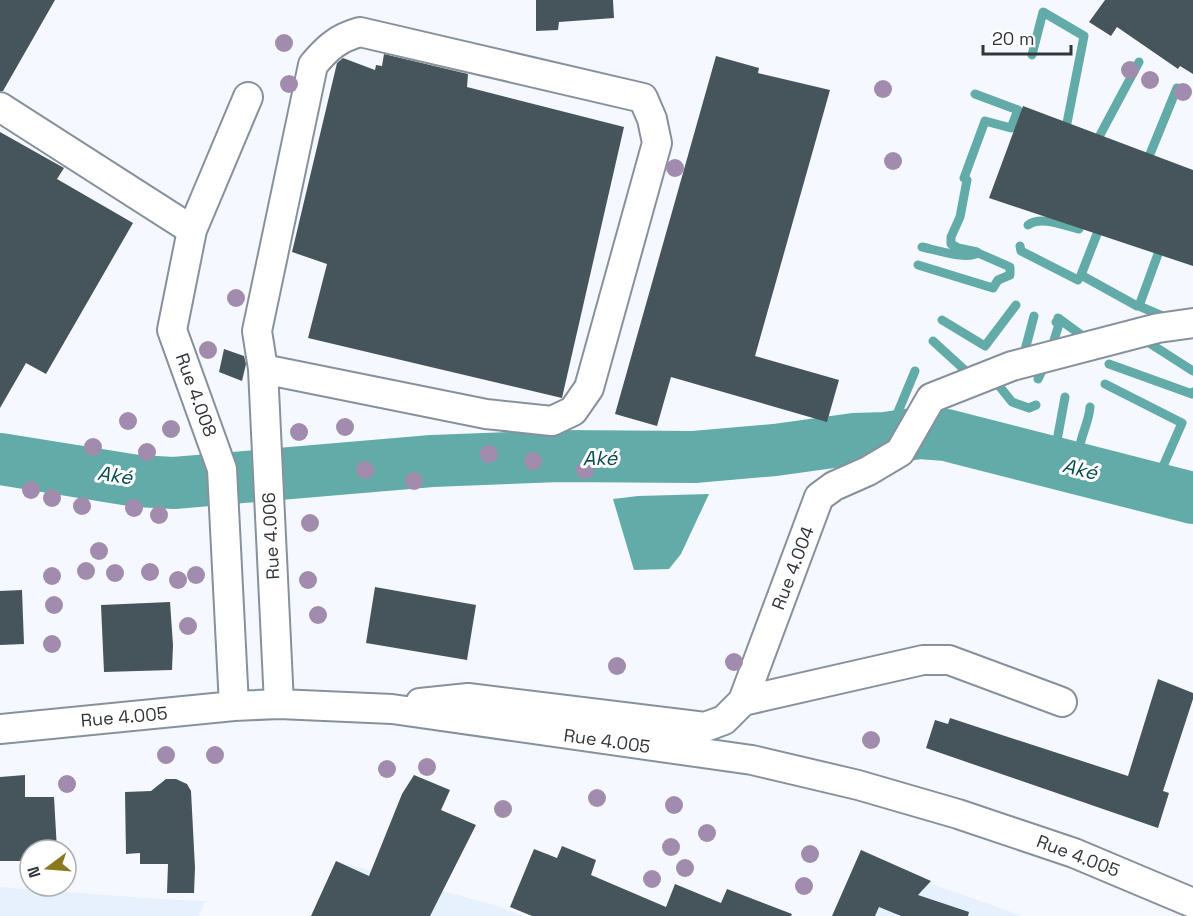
<svg xmlns="http://www.w3.org/2000/svg" width="1193" height="916" font-family="'Space Grotesk',sans-serif">
<rect width="100%" height="100%" fill="#f5f9ff"/>
<path fill="#e7f0fd" d="M861 850 929 883 1023 916H832Z
M336 861 497 906 523 916H311Z
M0 887 160 899 205 901 199 916H0Z"/>
<path fill="#62aba9" d="M709 494 681 554 669 569 634 570 613 499 638 496Z"/>
<g fill="none" stroke-linecap="round" stroke-linejoin="round">
<path stroke="#62aba9" stroke-width="9" d="M1032 55 1043 12 1084 36 1067 123
M975 94 1018 110 1011 128 985 121 964 178 967 180 960 217 951 237V244L958 248 977 252
M1100 135 1139 62
M1150 154 1177 88
M1028 225C1041 215 1065 226 1079 229
M1097 234 1081 275 1137 306
M1020 246 1021 251 1078 280
M1158 254 1139 306 1167 318
M918 265 993 288 998 280 1010 275V267L978 253C967 260 936 250 922 247
M1058 318 1088 340
M942 320 985 346 1016 305
M1143 339 1193 371
M933 341 968 373 962 379
M1051 350 1059 324 1056 322
M1018 357 1025 350 1034 316
M1109 364 1192 394 1193 392
M1038 379 1046 362
M996 382 1012 402 1029 408 1036 405
M1105 384 1182 423 1161 471
M895 419 915 371
M1056 446 1065 397
M1079 452C1080 436 1089 423 1090 407"/>
<path stroke="#62aba9" stroke-width="52" d="M0 459 137 481 174 483 432 461 560 456 694 457 775 450 854 439 885 438 920 433 946 435 1193 498"/>
</g>
<path fill="#46555b" d="M0 0H55L3 91H0Z
M536 0H613L614 18 559 22 558 30 536 31Z
M1105 0H1193V74L1180 66 1178 69 1117 27 1111 36 1089 22Z
M384 54 468 74 467 87 624 127 562 398 308 338 327 264 292 252 337 63 343 58 375 70 376 65 382 66Z
M716 56 759 68 758 73 830 90 755 356 839 380 827 422 671 377 657 426 615 414Z
M1023 106 1193 170V266L989 198Z
M0 132 64 168 57 179 133 223 46 374 26 363 0 408Z
M224 349 244 356 246 364 242 381 219 372Z
M375 587 476 605 467 660 366 643Z
M22 590 24 644 0 645V591Z
M170 602 173 645 172 670 104 672 101 605Z
M1158 679 1193 693V699L1163 791 1169 793 1158 828 926 748 935 720 948 724 950 718 1128 776Z
M25 775V797H54L57 850H30V861H0V777Z
M414 775 450 790 441 810 476 825 430 916H311L336 861 369 876 402 794Z
M166 779H176L187 784 191 791 195 868 194 893H167L168 864H140V853L126 854 125 792 151 791Z
M562 846 596 860 591 875 666 907 675 884 721 903 727 889 792 914 791 916H532L510 907 534 849 557 858Z
M861 850 931 881 918 895 969 912 968 916H901L879 907 875 916H832Z"/>
<g fill="none" stroke-linecap="round" stroke-linejoin="round">
<defs>
<path id="minor" d="M0 107 192 230
M263 369 486 414 552 421 573 411 589 388 657 143 652 119 643 98 360 32C338 38 327 48 313 65L257 331 263 369 279 704
M743 701 923 660H949L1062 702
M420 703 468 698 705 727 724 720 743 701 819 497 834 486 868 471 900 452 931 398 1012 366 1158 328 1193 323
M234 706 222 469 172 330 192 230 248 97
M0 729 234 706 279 704 392 709 752 760 858 785 958 814 1074 853 1193 903"/>
</defs>
<use href="#minor" stroke="#87919d" stroke-width="32"/>
<use href="#minor" stroke="#fff" stroke-width="28"/>
</g>
<g fill="#a28cae">
<circle cx="284" cy="43" r="9"/>
<circle cx="1130" cy="70" r="9"/>
<circle cx="1150" cy="80" r="9"/>
<circle cx="289" cy="84" r="9"/>
<circle cx="883" cy="89" r="9"/>
<circle cx="1183" cy="92" r="9"/>
<circle cx="893" cy="161" r="9"/>
<circle cx="675" cy="168" r="9"/>
<circle cx="236" cy="298" r="9"/>
<circle cx="208" cy="350" r="9"/>
<circle cx="128" cy="421" r="9"/>
<circle cx="345" cy="427" r="9"/>
<circle cx="171" cy="429" r="9"/>
<circle cx="299" cy="432" r="9"/>
<circle cx="93" cy="447" r="9"/>
<circle cx="147" cy="452" r="9"/>
<circle cx="489" cy="454" r="9"/>
<circle cx="533" cy="461" r="9"/>
<circle cx="365" cy="470" r="9"/>
<circle cx="585" cy="470" r="9"/>
<circle cx="414" cy="481" r="9"/>
<circle cx="31" cy="490" r="9"/>
<circle cx="52" cy="498" r="9"/>
<circle cx="82" cy="506" r="9"/>
<circle cx="134" cy="508" r="9"/>
<circle cx="159" cy="515" r="9"/>
<circle cx="310" cy="523" r="9"/>
<circle cx="99" cy="551" r="9"/>
<circle cx="86" cy="571" r="9"/>
<circle cx="150" cy="572" r="9"/>
<circle cx="115" cy="573" r="9"/>
<circle cx="196" cy="575" r="9"/>
<circle cx="52" cy="576" r="9"/>
<circle cx="178" cy="580" r="9"/>
<circle cx="308" cy="580" r="9"/>
<circle cx="54" cy="605" r="9"/>
<circle cx="318" cy="615" r="9"/>
<circle cx="188" cy="626" r="9"/>
<circle cx="52" cy="644" r="9"/>
<circle cx="734" cy="662" r="9"/>
<circle cx="617" cy="666" r="9"/>
<circle cx="871" cy="740" r="9"/>
<circle cx="166" cy="755" r="9"/>
<circle cx="215" cy="755" r="9"/>
<circle cx="427" cy="767" r="9"/>
<circle cx="387" cy="769" r="9"/>
<circle cx="67" cy="784" r="9"/>
<circle cx="597" cy="798" r="9"/>
<circle cx="674" cy="805" r="9"/>
<circle cx="503" cy="809" r="9"/>
<circle cx="707" cy="833" r="9"/>
<circle cx="671" cy="847" r="9"/>
<circle cx="810" cy="854" r="9"/>
<circle cx="685" cy="868" r="9"/>
<circle cx="652" cy="879" r="9"/>
<circle cx="804" cy="886" r="9"/>
</g>
<g text-anchor="middle" stroke-width="6" stroke-linejoin="round" paint-order="stroke">
<g font-size="18" fill="#32363b" stroke="#fff">
<text transform="translate(196 395) rotate(70)" y="6">Rue 4.008</text>
<text transform="translate(271 536) rotate(-93)" y="6">Rue 4.006</text>
<text transform="translate(793 568) rotate(-69)" y="6">Rue 4.004</text>
<text transform="translate(124 717) rotate(-5)" y="6">Rue 4.005</text>
<text transform="translate(607 741) rotate(8)" y="6">Rue 4.005</text>
<text transform="translate(1078 856) rotate(21)" y="6">Rue 4.005</text>
</g>
<g font-size="20" font-style="italic" fill="#0a4e4d" stroke="#fff">
<text transform="translate(600 458) rotate(-1)" y="7">Aké</text>
<text transform="translate(1080 469) rotate(14)" y="7">Aké</text>
<text transform="translate(115 475) rotate(8)" y="7">Aké</text>
</g>
</g>
<g transform="translate(48 868) rotate(254)"><circle r="28" fill="#ffffff" stroke="#adafb1" stroke-width="1.5"/>
<path d="M0-4.5L10 22L0 15L-10 22Z" fill="#8a7a1f"/>
<text y="-9" font-size="16" font-weight="bold" text-anchor="middle" fill="#32363b">N</text>
</g>
<path d="M983 45v9h88v-9" fill="none" stroke="#32363b" stroke-width="3"/>
<text x="992" y="45" font-size="18" fill="#32363b" stroke="#ffffff" stroke-width="4.5" paint-order="stroke">20 m</text>
</svg>
